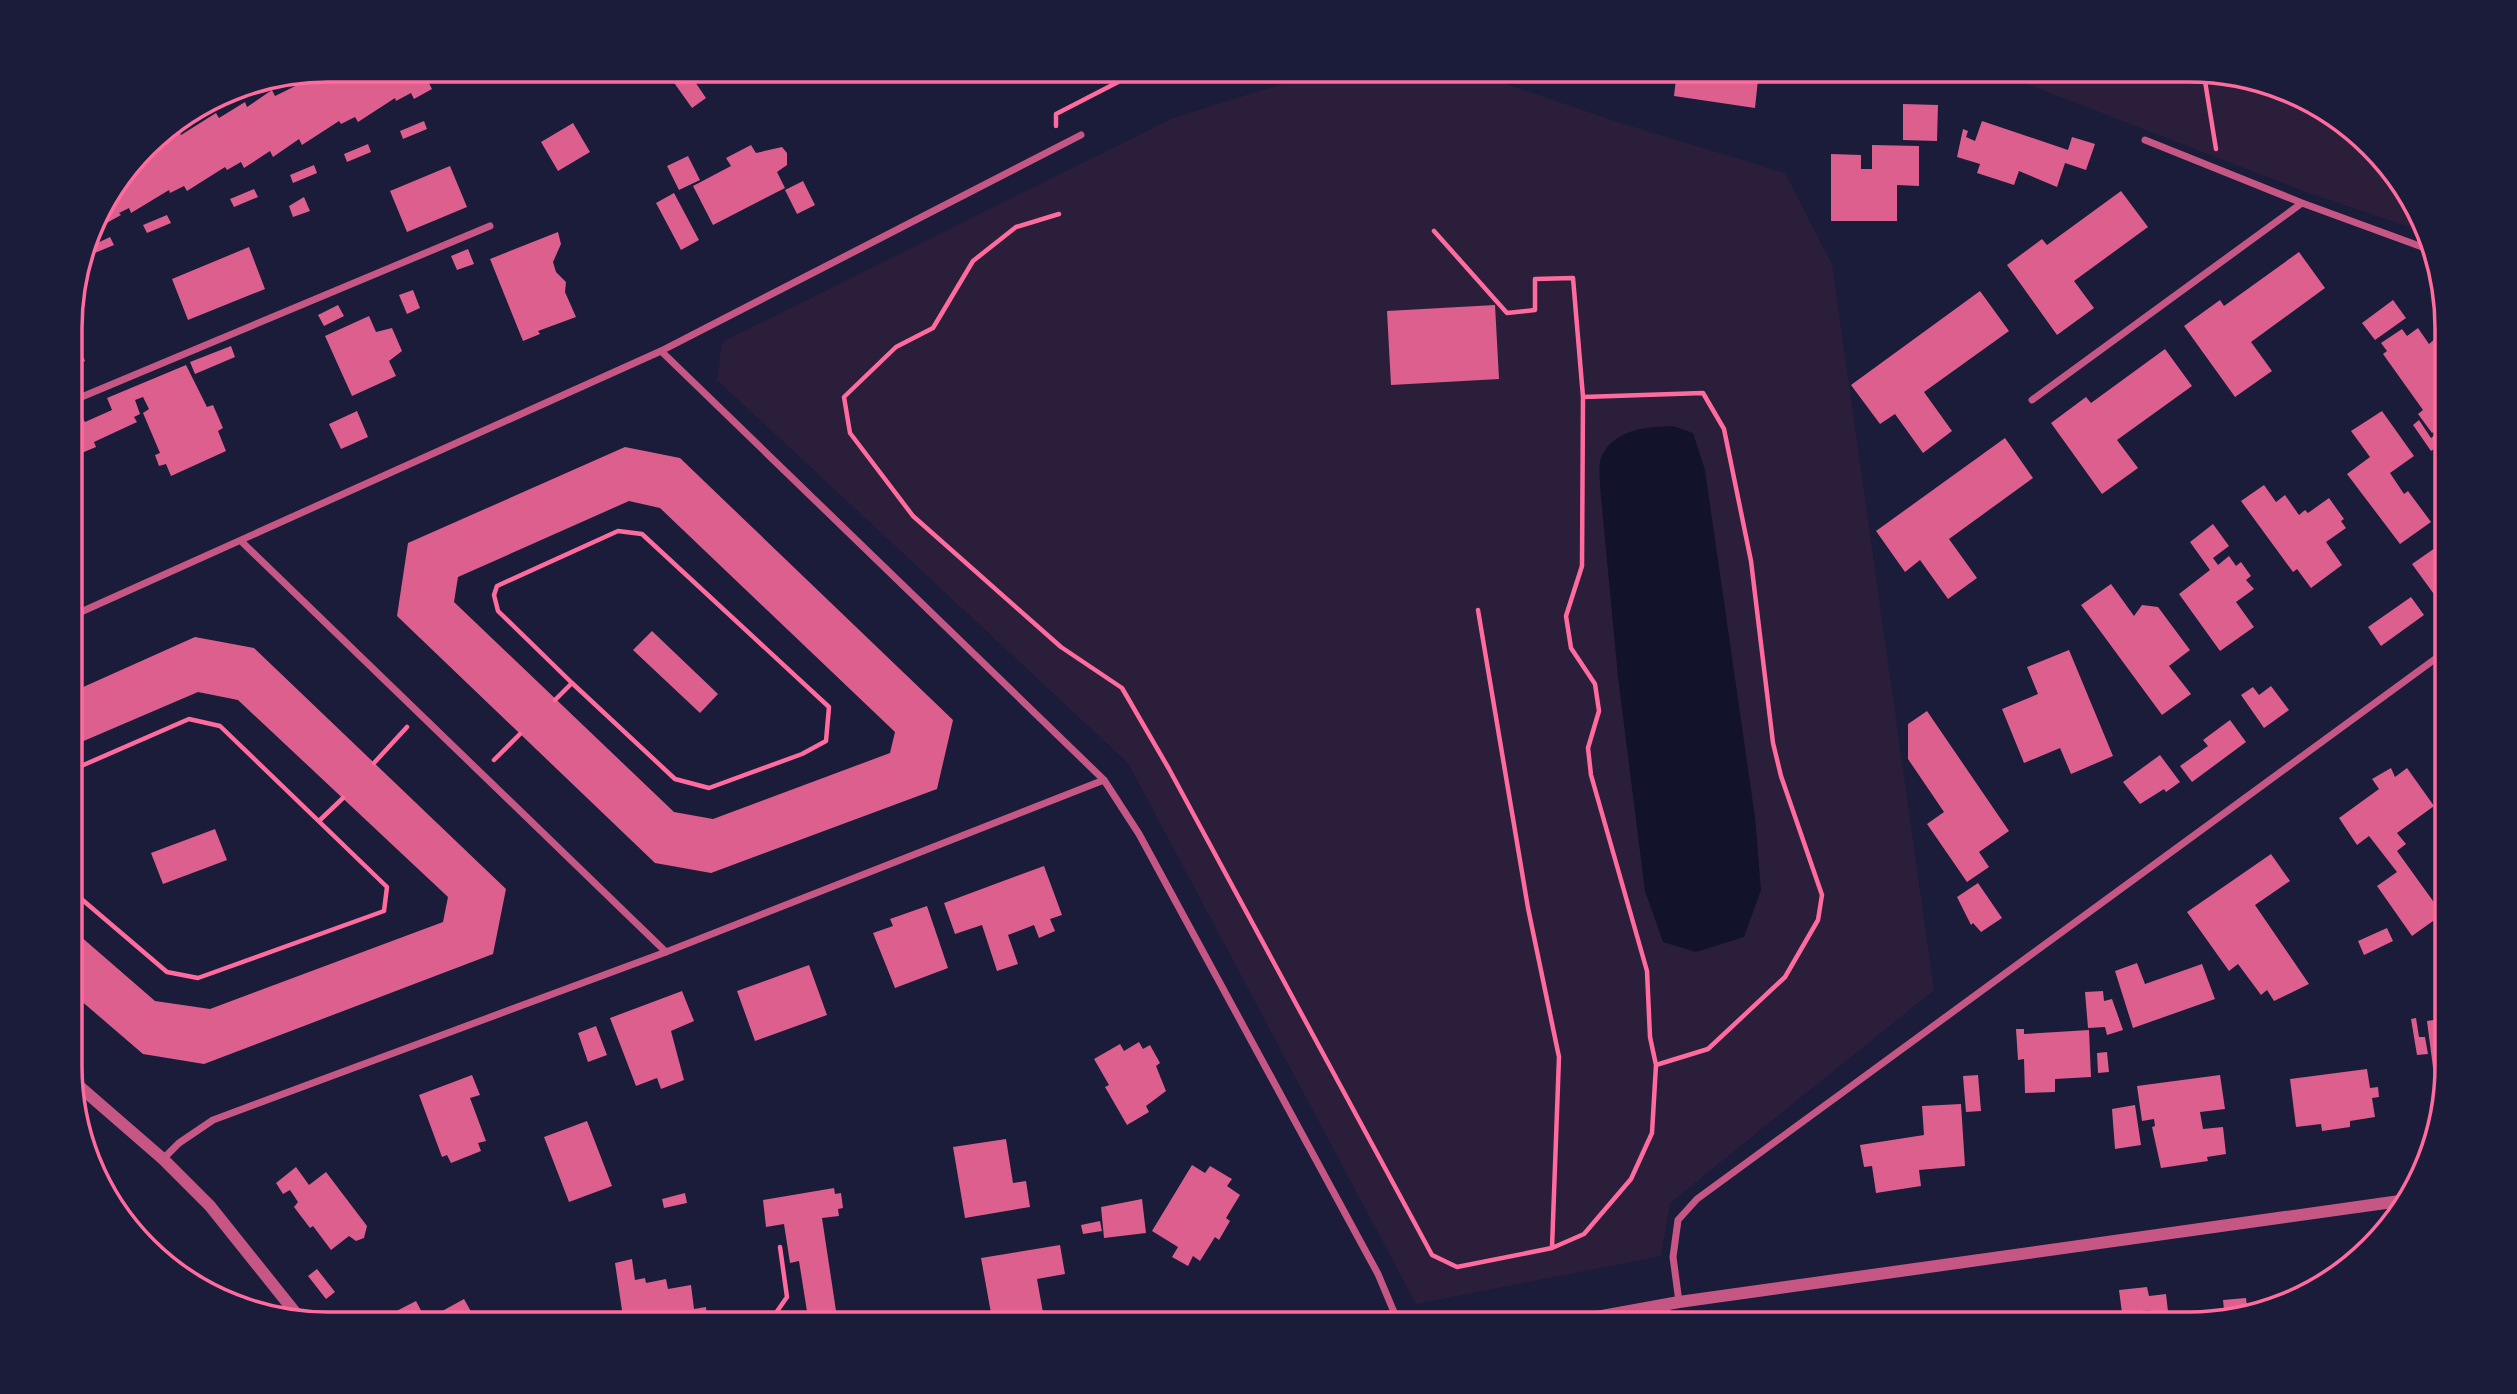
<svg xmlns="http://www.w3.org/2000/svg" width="2517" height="1394" font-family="Overpass,sans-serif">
<rect width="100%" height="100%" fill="#1b1b3a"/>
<path fill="#2a1e3b" d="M1341 70H1464L1624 124 1785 173 1832 264 1934 990 1670 1203 1661 1256 1416 1304 1128 763 717 380 722 342 1173 118 1298 79Z
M1991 70H2189L2318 104 2404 185 2419 230 2306 192Z"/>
<path fill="#12122b" d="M1673 426 1693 433 1705 470 1755 817 1761 890 1744 937 1696 952 1663 942 1645 891 1618 677 1600 486C1600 478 1598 465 1601 458 1613 429 1646 427 1673 426Z"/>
<path fill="#dd5f8e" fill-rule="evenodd" d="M328 70H422L432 89 414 99 411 93 396 101 395 98 358 122 355 117 341 124 339 121 302 145 299 139 273 157 270 151 244 168 241 162 227 170 225 167 187 191 184 186 170 193 169 190 131 213 129 208 119 213 121 215 103 225 100 219 94 223 97 214 156 137 159 135 162 141 179 131 181 135 216 113 219 118 245 102 247 107 272 90 275 96Z
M665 70H687L706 98 692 108Z
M1677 70H1759L1755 108 1674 96Z
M1903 104 1938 105 1937 141 1903 140Z
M424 121 427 129 403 139 400 131Z
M1982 121 2068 150 2072 137 2095 144 2086 170 2065 163 2057 187 2019 171 2014 185 1977 173 1980 164 1957 157 1963 129 1968 131 1966 137 1975 141Z
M573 123 590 152 558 171 541 142Z
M368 144 371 152 347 162 344 154Z
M751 145 756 153 782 147 787 153V165L777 172 785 188 713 225 693 186 731 166 726 158Z
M1872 145 1919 146V186L1897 185V221H1831V154L1861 155V169H1872Z
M688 156 700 180 679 190 667 166Z
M314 165 317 173 293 183 290 175Z
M450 166 467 207 407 232 390 191Z
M803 181 815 205 797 214 785 190Z
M254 189 258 197 234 207 230 199Z
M2121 191 2148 227 2074 281 2094 308 2057 335 2007 265 2042 239 2047 245Z
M674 193 699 240 681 250 656 203Z
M304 197 310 211 293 217 289 206Z
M167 215 171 223 147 233 143 225Z
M558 232 561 244 553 262 556 272 566 282 565 292 576 317 538 331 540 334 523 341 490 259Z
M110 237 114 245 90 255 87 248Z
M249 247 265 289 188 320 172 279Z
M468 249 474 264 457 270 451 256Z
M2299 252 2325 288 2251 342 2272 371 2235 397 2184 326 2220 300 2224 306Z
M413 290 420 308 407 314 399 295Z
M1980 291 2009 331 1924 392 1952 431 1923 453 1895 414 1880 424 1851 385Z
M2393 300 2406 318 2375 340 2362 323Z
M338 305 344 316 324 326 318 315Z
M1495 305 1499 379 1391 385 1387 311Z
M369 316 376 332 392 328 402 351 389 361 396 376 352 396 325 336Z
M2418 328 2429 344 2436 338 2446 351V393L2444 395 2446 399V422L2432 433 2418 414 2423 410 2383 354 2387 351 2381 343 2402 329 2407 336Z
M72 330 85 361 72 367Z
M231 346 235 357 195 374 190 362Z
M2165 349 2192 386 2117 440 2138 468 2102 494 2051 423 2086 397 2091 403Z
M186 365 207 407 213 405 223 428 218 431 226 451 171 476 166 464 159 466 155 455 160 453 143 413 149 409 143 397 135 400 140 414 134 417 137 422 94 442 96 447 72 457V423L83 419 85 422 112 410 107 398Z
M357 411 368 437 341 449 329 424Z
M2382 411 2414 456 2390 473 2404 494 2408 491 2431 522 2400 544 2347 474 2370 457 2351 431Z
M2419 420 2431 438 2435 435 2442 444 2431 451 2413 425Z
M2005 438 2033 478 1949 539 1977 578 1948 599 1920 560 1905 572 1876 531Z
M625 447 680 458 953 720 937 789 711 873 655 863 397 616 408 543ZM629 501 660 508 895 732 890 753 713 819 674 812 454 602 458 577Z
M2264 485 2276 502 2285 495 2299 515 2305 510 2308 513 2329 498 2344 519 2341 521 2346 528 2326 542 2342 565 2311 588 2297 569 2293 572 2241 501Z
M2213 524 2229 546 2213 558 2218 565 2229 556 2236 566 2241 562 2251 576 2246 580 2254 589 2236 602 2254 627 2220 651 2179 594 2210 570 2190 542Z
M2435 548 2446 564V590L2436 597 2412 564Z
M2111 584 2134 616 2142 605 2158 607 2190 650 2169 666 2191 694 2162 715 2081 605Z
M2411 597 2424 615 2381 646 2368 627Z
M652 631 718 694 700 713 633 650Z
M195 637 254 648 506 889 493 954 204 1064 143 1054 72 993V929L155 1001 210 1009 443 922 448 897 238 700 198 692 72 746V692Z
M2069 650 2113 756 2071 774 2060 748 2024 763 2002 709 2038 694 2027 667Z
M2271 686 2289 710 2264 728 2241 695 2253 687 2259 695Z
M1927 711 2009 831 1979 852 1989 867 1967 882 1927 824 1944 812 1908 759V724Z
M2230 720 2246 742 2192 782 2180 766 2208 746 2203 740Z
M2160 755 2180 782 2166 792 2164 789 2140 804 2123 782Z
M2391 768 2395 777 2407 768 2434 806 2397 833 2406 844 2397 851 2446 919V939L2433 921 2412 936 2377 886 2397 872 2369 836 2357 845 2339 818 2379 789 2372 779Z
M215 829 227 860 163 884 151 853Z
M2271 854 2290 881 2255 905 2309 984 2274 1001 2267 990 2261 995 2238 964 2229 971 2187 912Z
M1044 866 1062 915 1050 919 1055 931 1039 938 1034 925 1008 935 1018 964 997 971 982 925 955 934 944 903Z
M1978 883 2002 918 1981 932 1973 923 1971 925 1957 897Z
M927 906 948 968 895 988 873 933 893 926 890 919Z
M2387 928 2393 941 2364 955 2358 941Z
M2137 963 2145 984 2202 964 2215 999 2133 1028 2115 971Z
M809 965 827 1015 755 1041 737 991Z
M682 991 694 1021 671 1031 684 1080 661 1089 657 1078 636 1086 610 1018Z
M2103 991 2104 1001 2112 999 2123 1030 2107 1035 2105 1027 2088 1028 2085 992Z
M2416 1018 2419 1037H2425L2428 1054 2417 1055 2411 1019Z
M2446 1018V1082L2442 1098 2437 1099 2427 1021Z
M596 1026 607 1055 588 1062 578 1033Z
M2016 1029H2024V1034L2089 1030 2091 1077 2055 1079V1092L2025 1093 2024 1059 2018 1060Z
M1139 1042 1143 1049 1150 1045 1160 1063 1156 1066 1166 1091 1146 1106 1149 1112 1127 1125 1105 1087 1109 1085 1094 1059 1120 1044 1124 1051Z
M2107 1052 2109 1072 2098 1073 2097 1053Z
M2367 1069 2370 1088 2378 1087 2379 1097 2372 1098 2375 1117 2350 1121V1127L2322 1131 2321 1124 2296 1127 2290 1079Z
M472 1075 480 1095 470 1098 486 1141 478 1143 481 1151 451 1163 447 1155 442 1157 419 1095Z
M1978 1075 1981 1111 1966 1112 1963 1076Z
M2220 1075 2225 1109 2200 1112 2203 1129 2223 1127 2226 1154 2207 1157 2208 1161 2161 1168 2152 1127 2155 1126 2154 1119 2142 1121 2137 1086Z
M1961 1104 1965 1166 1919 1170 1921 1186 1876 1193 1872 1166 1864 1167 1860 1145 1924 1135 1922 1106Z
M2135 1105 2141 1145 2115 1149 2112 1109Z
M587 1121 612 1186 569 1202 544 1137Z
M1006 1139 1013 1183 1026 1181 1030 1207 965 1218 953 1147Z
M1192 1165 1205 1173 1210 1166 1232 1179 1227 1186 1240 1195 1226 1218 1230 1221 1219 1240 1215 1237 1200 1261 1193 1256 1188 1266 1172 1257 1178 1247 1152 1231Z
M296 1167 309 1185 326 1172 367 1226 364 1238 356 1241 349 1236 331 1250 313 1226 310 1228 294 1207 298 1202 290 1190 283 1194 276 1183Z
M834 1188 835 1194 841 1193 843 1208 838 1209 839 1216 822 1218 838 1324H809L799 1261 790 1263 784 1224 766 1227 763 1200Z
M685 1193 687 1203 664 1208 662 1199Z
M1142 1199 1146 1233 1104 1238 1101 1207Z
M1100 1221 1102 1231 1083 1234 1081 1225Z
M1060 1245 1065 1274 1037 1279 1045 1324H993L981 1258Z
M632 1259 635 1280 645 1278 646 1283 666 1279 668 1289 691 1285 694 1309 706 1307 707 1317 716 1322 727 1321V1324H646L645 1314 623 1317 615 1263Z
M317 1269 335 1292 326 1299 308 1276Z
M204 1281 214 1294 197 1287Z
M2147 1287 2149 1296 2166 1294 2169 1320 2152 1322 2150 1310 2122 1313 2119 1290Z
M2246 1298 2248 1315 2205 1323H2176L2175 1316 2224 1310 2223 1300Z
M464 1299 478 1324H371L416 1301 426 1320Z
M2128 1317 2129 1323H2099V1321Z"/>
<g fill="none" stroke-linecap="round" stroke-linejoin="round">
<path stroke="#ff6b9d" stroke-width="4.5" d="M2200 73 2204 75 2216 149
M1056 126V114L1122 80V70
M1059 214 1016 227 973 261 933 328 896 347 844 397 850 433 913 516 1061 647 1122 688 1169 769 1432 1255 1457 1267 1552 1248 1559 1057 1528 908 1478 610
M1434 231 1507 313 1535 310V279L1573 278 1583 397 1582 566 1566 616 1571 648 1595 684 1599 711 1588 748 1591 775 1647 971 1650 1037 1656 1065 1652 1133 1631 1179 1584 1234 1552 1248
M1583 397 1703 393 1724 429 1751 561 1773 743 1781 776 1822 895 1818 920 1785 977 1708 1049 1656 1065
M555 700 572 683 498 611 494 595 497 586 618 531 642 534 829 707 826 741 802 754 709 788 675 779 572 683
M494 760 520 734
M374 763 407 727
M72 770 189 719 220 726 387 887 384 911 198 978 167 972 72 891
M320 820 343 798
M772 1324 771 1320 787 1297 780 1247"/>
<path stroke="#c65784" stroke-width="5" d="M1667 1306 1670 1324"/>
<path stroke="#c65784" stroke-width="7" d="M2145 140 2302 203
M661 351 1104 780 1139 834 1378 1274 1399 1324
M2032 400 2302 203 2425 248
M72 401 490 226
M242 542 666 952
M72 616 661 351 1081 135
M163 1159 179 1143 213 1120 666 952 1104 780
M1679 1302 1673 1257 1678 1220 1697 1199 2446 651"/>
<path stroke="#c65784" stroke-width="12" d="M72 1080 163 1159 210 1206 298 1316
M1558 1324 1679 1302 2407 1200"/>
</g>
<path d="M0 0H2517V1394H0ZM328 82H2189A246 246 0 0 1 2435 328V1066A246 246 0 0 1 2189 1312H328A246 246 0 0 1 82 1066V328A246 246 0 0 1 328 82Z" fill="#1b1b3a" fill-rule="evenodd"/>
<path fill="none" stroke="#ff6b9d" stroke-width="3.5" d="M328 82H2189A246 246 0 0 1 2435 328V1066A246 246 0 0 1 2189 1312H328A246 246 0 0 1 82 1066V328A246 246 0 0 1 328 82Z"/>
</svg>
